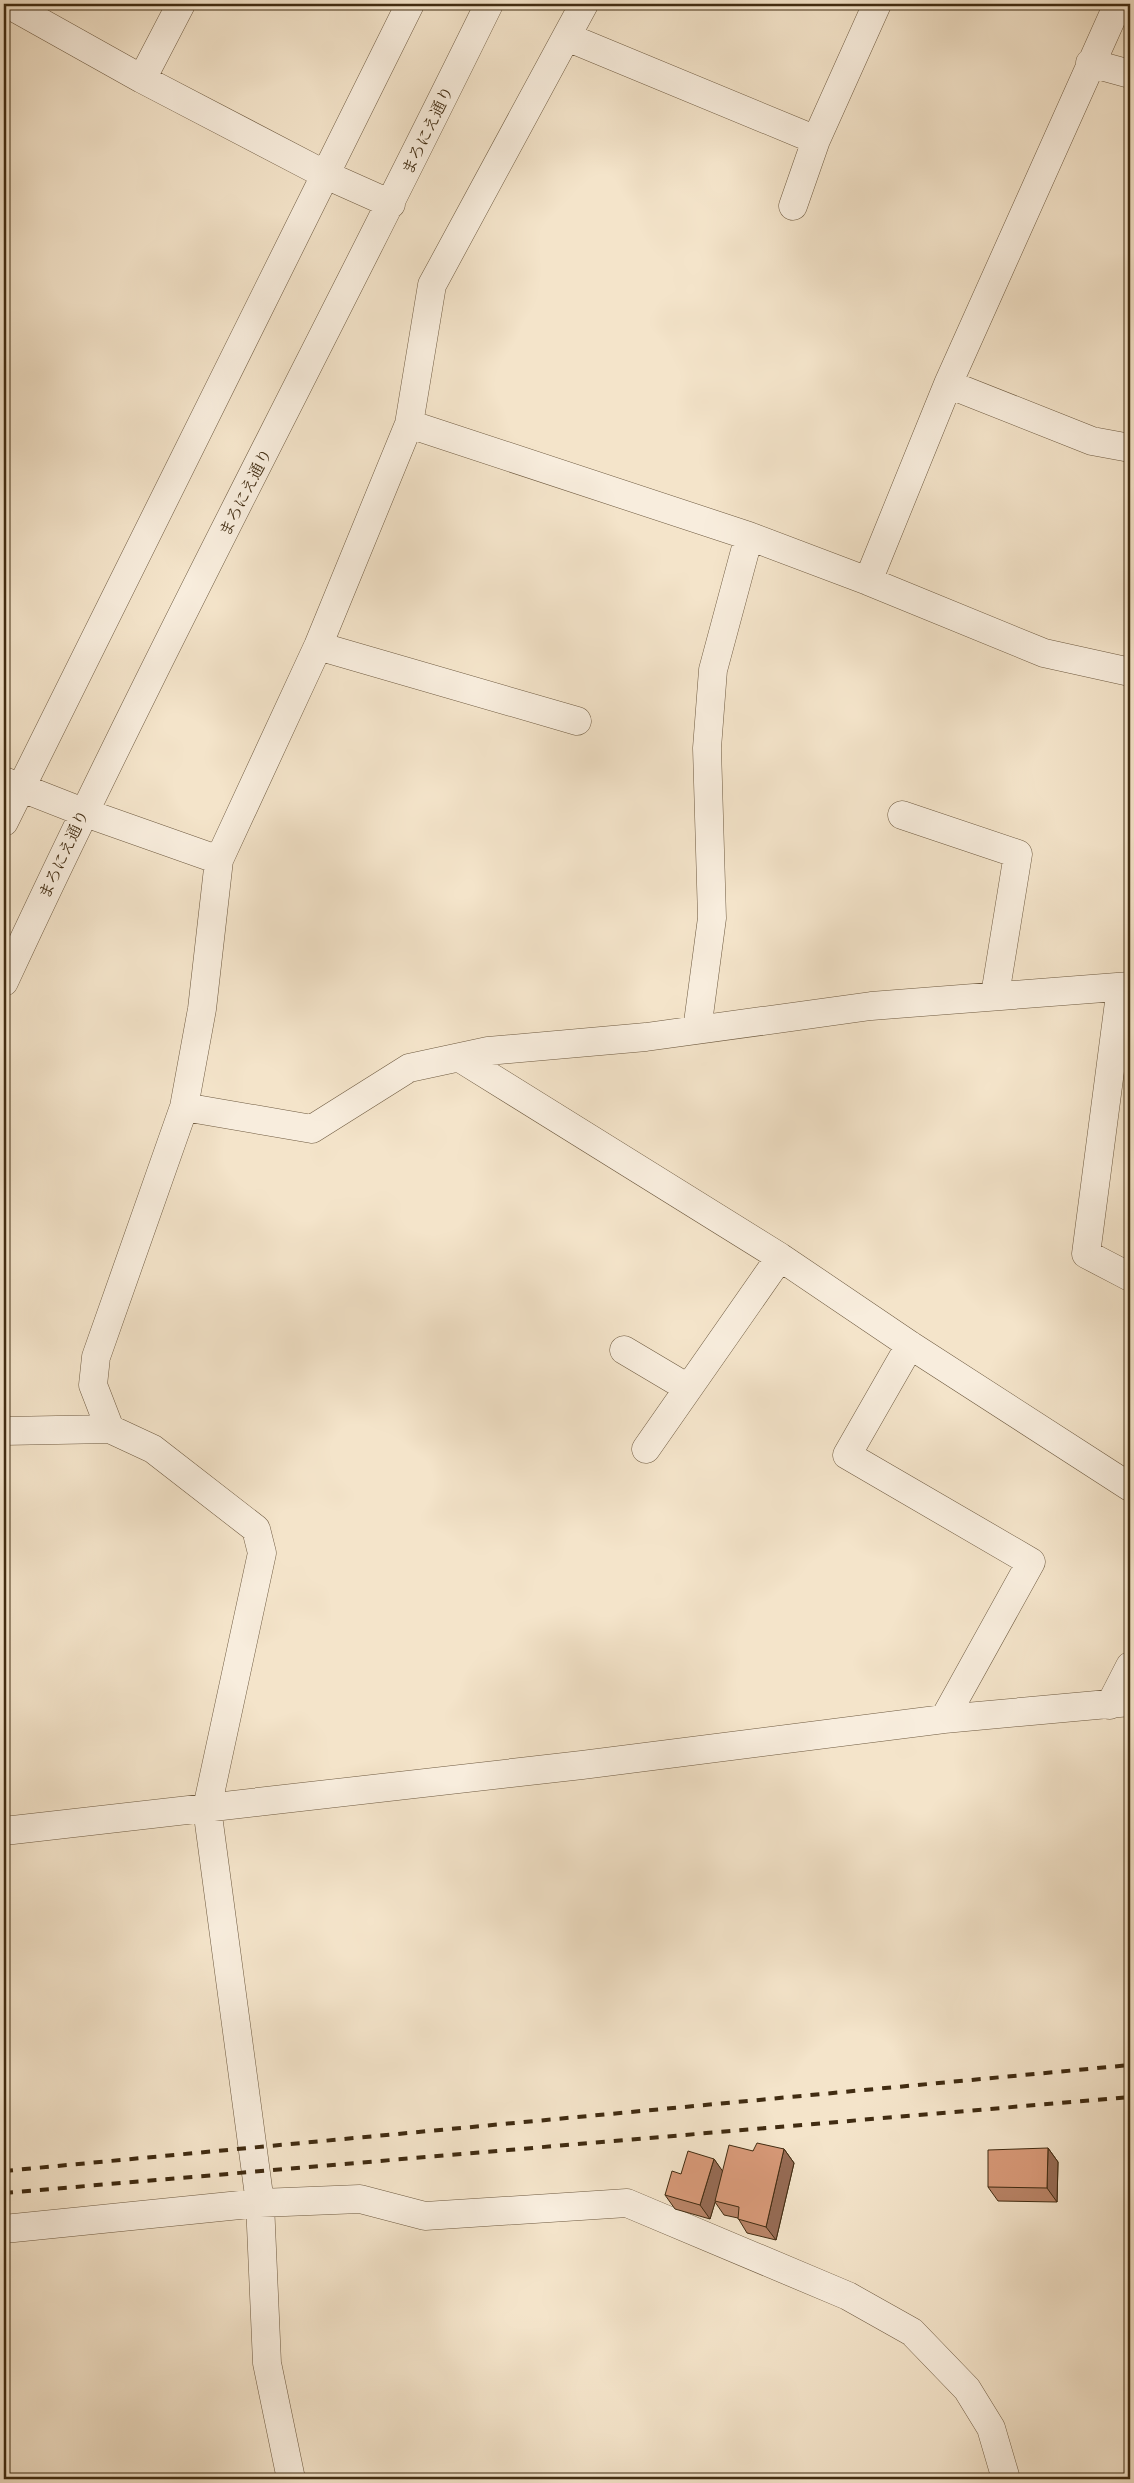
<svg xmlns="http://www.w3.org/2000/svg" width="1134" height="2483" font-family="'Libre Bodoni','Noto Serif JP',serif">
<rect width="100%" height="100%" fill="#f4e4ca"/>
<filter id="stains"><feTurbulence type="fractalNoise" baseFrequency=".004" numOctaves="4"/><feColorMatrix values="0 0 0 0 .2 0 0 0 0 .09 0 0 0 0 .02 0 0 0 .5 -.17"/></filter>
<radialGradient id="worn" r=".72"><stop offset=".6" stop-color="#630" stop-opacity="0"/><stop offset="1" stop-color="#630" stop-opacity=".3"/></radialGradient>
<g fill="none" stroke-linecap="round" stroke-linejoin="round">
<defs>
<path id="minor" d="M8 4 142 79 326 175 391 204
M567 37 816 140 877 4
M1090 63 1130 74
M142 79 181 4
M793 206 816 140
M948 384 1092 441 1130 448
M409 424 749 536 868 581 1044 653 1130 672
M868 581 948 384 1118 4
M318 646 577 721
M4 781 83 812 219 860
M902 815 1018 854 995 995
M4 822 410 4
M4 982C157 652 329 331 489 4
M1121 987 1086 1254 1130 1277
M697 1030 712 918 707 748 713 670 749 536
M460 1058 780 1257 910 1345 1130 1487
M184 1107 312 1129 409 1068 488 1051 646 1037 871 1006 1130 986
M910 1345 847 1455 1031 1562 944 1719
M624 1350 688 1388
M110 1429 93 1385 96 1357 184 1107 202 1009 219 860 318 646 409 424 432 285 584 4
M4 1431 110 1429 153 1449 256 1529 262 1553 207 1808 260 2203 267 2363 291 2479
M646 1449 780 1257
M1110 1705 1130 1666
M4 1831 582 1765 944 1719 1130 1702
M4 2229 260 2203 360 2199 425 2216 627 2203 848 2296 912 2332 967 2389 991 2428 1006 2479"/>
</defs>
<use href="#minor" stroke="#6e5a40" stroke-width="29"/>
<use href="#minor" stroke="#f8eddd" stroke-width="28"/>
<path stroke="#412c12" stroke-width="4" stroke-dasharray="9 9" stroke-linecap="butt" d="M4 2171 1130 2065
M4 2193 1130 2097"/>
</g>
<path fill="#b98467" stroke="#412c12" d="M1048 2148 1058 2162 1057 2202 998 2201 988 2187Z
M784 2149 794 2163 776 2240 747 2233 738 2218 724 2215 715 2202 710 2219 675 2209 665 2195 681 2174 714 2159 722 2171 753 2151Z"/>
<path fill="#966b54" stroke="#412c12" d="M1048 2148 1058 2162 1057 2202 1047 2188Z
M784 2149 794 2163 776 2240 766 2227Z
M714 2159 724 2173 710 2219 700 2205Z"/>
<path fill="#d79978" stroke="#412c12" d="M757 2143 784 2149 766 2227 738 2219 739 2207 715 2201 729 2145 753 2151Z
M1048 2148 1047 2188 988 2187V2150Z
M688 2151 714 2159 700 2205 665 2195 672 2171 681 2174Z
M1130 2337V2369L1128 2368Z"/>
<g text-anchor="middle" stroke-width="5" stroke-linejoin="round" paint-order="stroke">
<g font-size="16" fill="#412c12" stroke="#f8eddd">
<text transform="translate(427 130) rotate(-64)" y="6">まろにえ通り</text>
<text transform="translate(245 492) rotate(-63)" y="6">まろにえ通り</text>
<text transform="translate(63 854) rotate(-65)" y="6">まろにえ通り</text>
</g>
</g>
<rect width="1134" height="2483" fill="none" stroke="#f4e4ca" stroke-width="20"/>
<rect x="5" y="5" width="1124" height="2473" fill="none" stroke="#412c12" stroke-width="2.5"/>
<rect x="10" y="10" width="1114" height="2463" fill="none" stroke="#412c12"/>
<rect width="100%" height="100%" filter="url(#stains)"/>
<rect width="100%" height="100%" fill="url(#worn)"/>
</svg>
